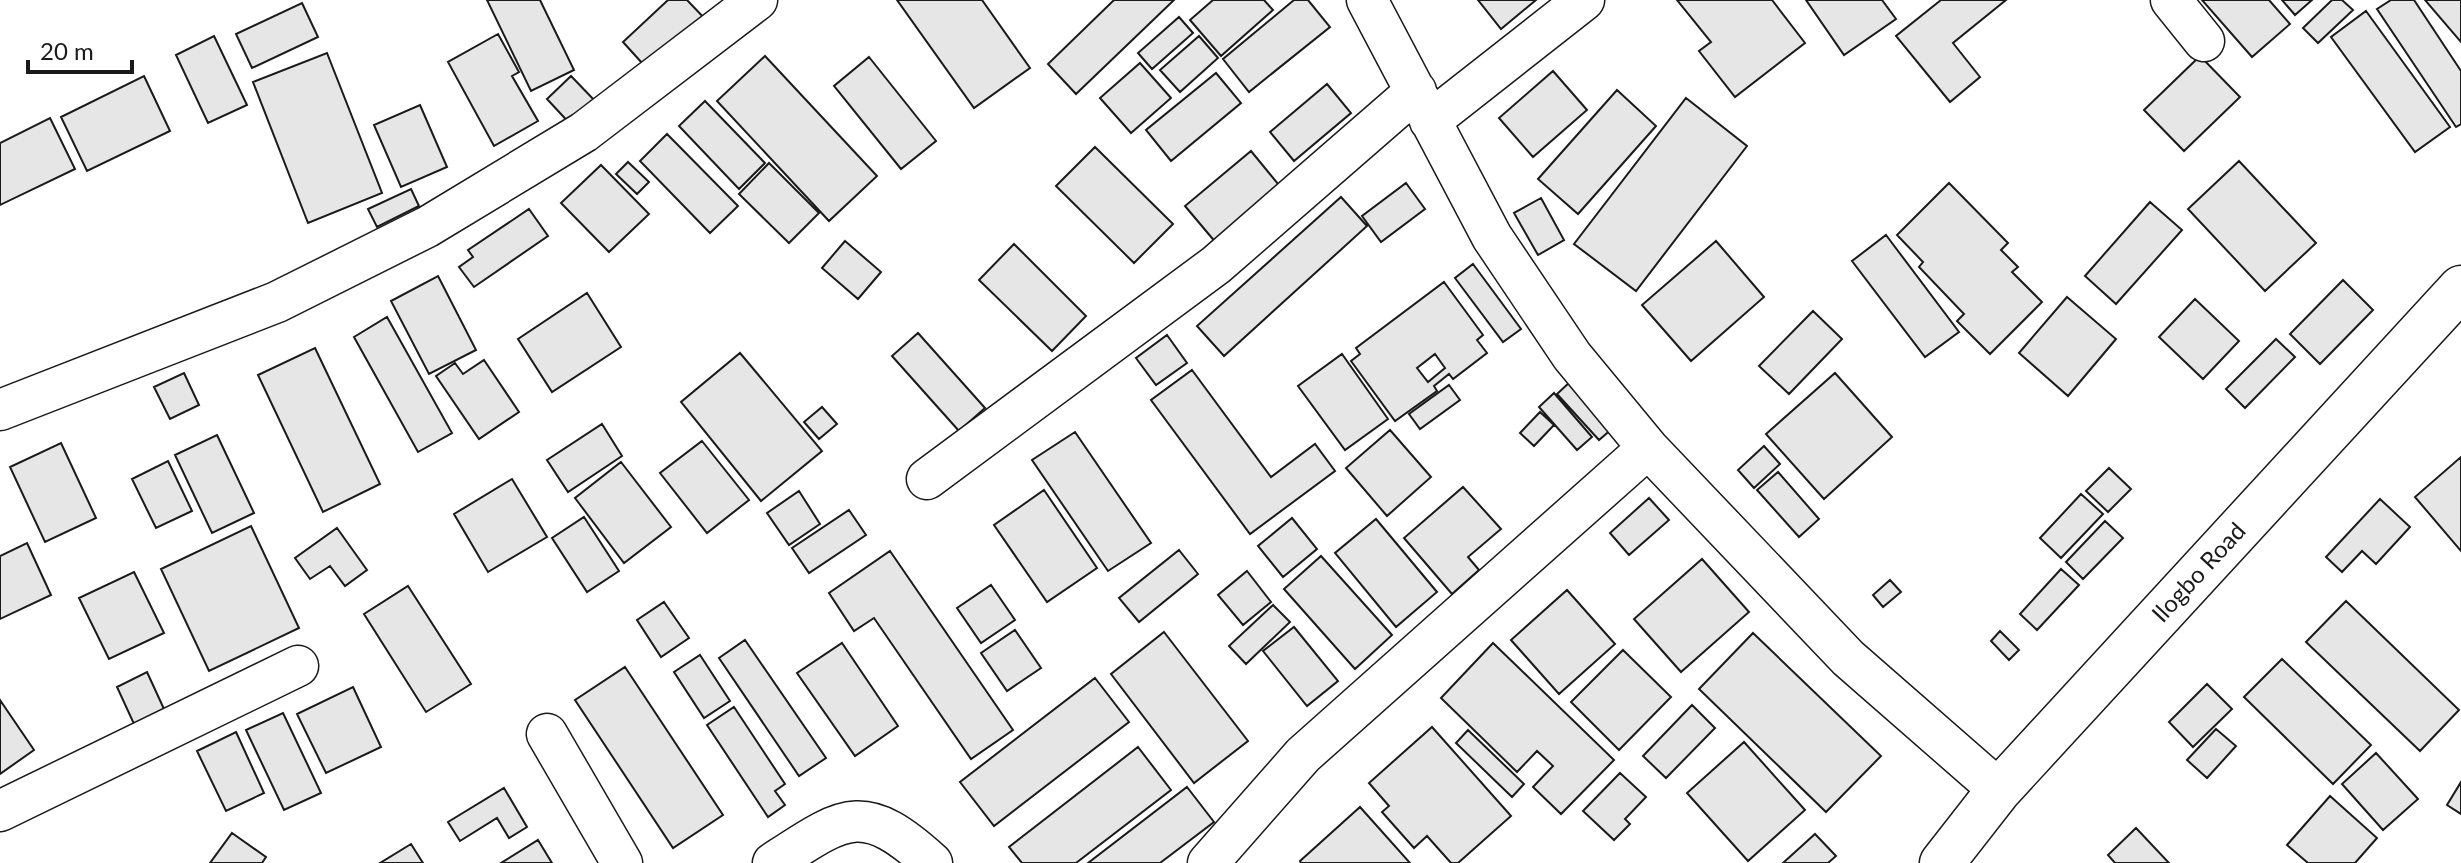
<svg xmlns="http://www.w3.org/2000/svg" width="2461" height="863" font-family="Lato,sans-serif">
<rect width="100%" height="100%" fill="#fff"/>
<path fill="#e6e6e6" stroke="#1a1a1a" stroke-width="2" fill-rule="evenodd" d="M487 0H540L574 70 531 91Z
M668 0H687L708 22 652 74 623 42Z
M897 0H982L1030 68 974 108Z
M1114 0H1174L1076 94 1048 64Z
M1213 0H1264L1273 10 1221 56 1190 20Z
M1294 0H1308L1330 27 1249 92 1223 59Z
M1478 0H1536L1501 29Z
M1677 0H1772L1805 43 1735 97 1699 51 1711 42Z
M1806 0H1882L1896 19 1844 55Z
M1941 0H2006L1953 43 1980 77 1950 102 1896 36Z
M2202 0H2269L2290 24 2252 57Z
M2282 0H2312L2295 15Z
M2332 0H2342L2353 10 2318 43 2303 28Z
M2391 0H2414L2461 71V124L2456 127 2377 9Z
M2425 0H2461V42Z
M302 3 318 37 252 68 236 34Z
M2366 11 2450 127 2415 152 2331 37Z
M1179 17 1193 33 1152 69 1138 53Z
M498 34 519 72 512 76 538 121 494 146 448 62Z
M214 36 247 105 208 123 176 55Z
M1199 36 1218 58 1180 92 1160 70Z
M327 53 382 193 308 223 253 82Z
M765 56 877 176 829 221 717 101Z
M2200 56 2240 97 2184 151 2144 110Z
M869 57 936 141 901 169 834 86Z
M1140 63 1171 98 1131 133 1100 98Z
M1553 71 1587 110 1533 157 1499 118Z
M1216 73 1241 103 1171 161 1146 130Z
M144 76 170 131 87 171 61 117Z
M571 76 597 103 573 127 547 99Z
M1327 84 1351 113 1294 161 1270 132Z
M1617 90 1656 126 1578 214 1538 179Z
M1686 98 1747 146 1636 291 1574 244Z
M705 101 765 163 739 189 679 126Z
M420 105 447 167 401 187 374 125Z
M50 118 75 169 0 205V143Z
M667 134 738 206 710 233 640 161Z
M1095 147 1173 224 1134 263 1056 186Z
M1251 151 1283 190 1217 244 1185 206Z
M2239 161 2316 243 2265 291 2188 209Z
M628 162 649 182 637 194 616 174Z
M769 163 819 213 789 243 739 194Z
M601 165 649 214 609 252 561 203Z
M1406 183 1425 209 1381 242 1362 216Z
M1949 183 2008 243 2001 250 2018 267 2012 272 2042 302 1990 354 1957 321 1964 314 1919 267 1923 262 1897 235Z
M411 189 419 206 377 227 368 209Z
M1341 197 1367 226 1224 356 1197 326Z
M1541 198 1564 240 1538 255 1514 213Z
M2150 202 2182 230 2116 304 2085 276Z
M529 209 548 236 474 287 459 267 473 257 468 250Z
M1886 235 1959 332 1925 357 1852 261Z
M845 241 881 272 858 299 822 268Z
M1716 241 1764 297 1691 361 1642 305Z
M1014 244 1086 316 1052 351 979 280Z
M1473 264 1521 329 1503 342 1455 278Z
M438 276 476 350 429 374 391 301Z
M2343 280 2373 310 2320 364 2290 334Z
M1444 282 1483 335 1477 340 1487 353 1453 379 1449 374 1434 386 1437 391 1395 421 1351 361 1360 354 1356 348ZM1435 354 1445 368 1428 382 1417 368Z
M587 293 621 347 552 392 518 339Z
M2067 297 2116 339 2068 396 2019 353Z
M2195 299 2239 341 2203 379 2159 337Z
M1813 311 1842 339 1789 394 1759 366Z
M387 317 452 433 418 452 354 337Z
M918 333 985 408 959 431 892 356Z
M1167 335 1187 363 1156 385 1136 358Z
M2276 339 2295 357 2245 408 2226 389Z
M315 348 380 484 323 512 258 375Z
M740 353 822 451 761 501 681 402Z
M1342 354 1388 419 1345 450 1298 386Z
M484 360 519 412 479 439 436 376 455 363 463 374Z
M1192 370 1271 477 1315 444 1335 471 1250 534 1151 400Z
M184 373 199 405 170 419 154 387Z
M1835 373 1892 437 1824 499 1766 434Z
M1571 381 1613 428 1599 440 1557 394Z
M1449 385 1460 400 1420 429 1409 414Z
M1554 393 1592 437 1577 450 1539 407Z
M822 407 837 424 819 439 804 422Z
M1540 412 1554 425 1534 446 1520 433Z
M602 424 622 456 568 492 547 460Z
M1390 430 1431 477 1387 516 1346 468Z
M1075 432 1151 543 1108 571 1032 460Z
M217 435 254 513 212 533 175 455Z
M702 441 749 500 707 533 660 473Z
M61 443 96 518 45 542 10 467Z
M1764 446 1780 464 1754 488 1738 470Z
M2461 457V551L2415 497Z
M168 461 192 511 156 528 132 479Z
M621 462 671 527 624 563 575 498Z
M2109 468 2131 489 2108 512 2086 491Z
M1778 472 1819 519 1799 537 1757 490Z
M512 479 547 537 488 572 454 514Z
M1463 487 1501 529 1468 557 1479 570 1452 594 1404 538Z
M1044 490 1097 568 1047 602 994 525Z
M799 491 820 524 789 545 767 513Z
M2081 494 2103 514 2061 558 2040 538Z
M1649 498 1669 520 1629 555 1610 533Z
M2380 499 2410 527 2376 564 2362 551 2342 572 2326 557Z
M849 510 866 535 809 573 792 548Z
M584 517 619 571 587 592 552 538Z
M1292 518 1317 549 1283 577 1258 546Z
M1376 519 1437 592 1396 627 1335 553Z
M2105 521 2123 538 2083 579 2066 562Z
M251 526 299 628 209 671 161 569Z
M337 528 367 570 345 586 330 566 310 579 295 558Z
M27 543 51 595 0 619V556Z
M1179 550 1198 574 1139 622 1119 598Z
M890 551 1013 730 971 759 874 618 854 631 829 593Z
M1321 556 1392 635 1355 669 1284 589Z
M1702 559 1749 612 1681 672 1634 619Z
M2061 569 2079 585 2037 630 2020 614Z
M1247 571 1271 602 1243 625 1218 595Z
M134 572 164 633 109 659 79 598Z
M1890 580 1901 592 1883 607 1873 595Z
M991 585 1015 620 981 643 957 608Z
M408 586 471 684 426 712 364 614Z
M1567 590 1615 644 1559 694 1511 640Z
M2346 601 2459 710 2420 751 2306 642Z
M664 602 689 638 661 657 637 620Z
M1273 605 1290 622 1246 664 1229 646Z
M1294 627 1338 681 1307 706 1263 651Z
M1015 630 1041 668 1007 691 981 653Z
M2000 631 2019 650 2009 660 1991 641Z
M1164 632 1248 741 1194 783 1111 674Z
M1753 633 1881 756 1826 812 1699 689Z
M745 640 826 758 799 776 719 658Z
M842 643 898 726 855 756 797 673Z
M1493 643 1614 760 1561 814 1533 787 1553 766 1537 751 1517 772 1441 698Z
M1623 650 1671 697 1619 750 1571 702Z
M700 655 730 701 704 718 674 672Z
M2282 659 2371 745 2333 784 2244 697Z
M625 667 723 815 673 848 575 700Z
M147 672 164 709 134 724 117 687Z
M1095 678 1129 722 994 826 960 782Z
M2207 684 2232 709 2193 747 2169 722Z
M353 687 381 747 326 773 297 714Z
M0 700 34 750 0 774Z
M1692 705 1715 728 1666 778 1643 756Z
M734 707 785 784 775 791 785 805 768 817 707 725Z
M283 713 321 793 284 810 246 730Z
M1432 727 1511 816 1458 863H1451L1427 836 1414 848 1382 812 1389 806 1369 783Z
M2216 729 2236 746 2207 778 2187 760Z
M1468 730 1524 784 1512 797 1456 743Z
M236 732 264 793 226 811 197 751Z
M1744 742 1805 810 1748 861 1687 793Z
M1138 747 1171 790 1076 863H1022L1009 847Z
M2376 753 2418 799 2383 830 2342 784Z
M1620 773 1646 797 1625 819 1630 824 1614 840 1583 811Z
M2461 782V814L2447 805Z
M1187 787 1214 822 1160 863H1088Z
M504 788 527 827 509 838 497 818 460 841 448 822Z
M2330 796 2377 838 2355 863H2308L2287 845Z
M1360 807 1410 863H1301L1300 861Z
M2136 828 2169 863H2115L2108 855Z
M232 833 266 857 262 863H210Z
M1815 834 1836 856 1828 863H1783Z
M538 840 552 863H501Z
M411 844 423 863H380Z"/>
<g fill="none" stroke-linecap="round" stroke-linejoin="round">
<defs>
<path id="minor" d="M1367 0 1492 237 1572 356 1648 448 1848 658 1999 790
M2171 0 2204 41
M1430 121 1584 0
M0 410 277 302 427 227 584 132 757 0
M927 479 1216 265 1416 91
M547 734 622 863
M0 811 298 666
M773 863C845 816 863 800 932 863
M1208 863 1303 755 1648 448"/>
<g id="major">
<path id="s1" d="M1942 863 1999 790 2461 288"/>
</g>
</defs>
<use href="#minor" stroke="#1a1a1a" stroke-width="43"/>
<use href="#major" stroke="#1a1a1a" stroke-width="47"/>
<use href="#minor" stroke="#fff" stroke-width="40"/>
<use href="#major" stroke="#fff" stroke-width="44"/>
</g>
<g text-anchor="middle" stroke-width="6" stroke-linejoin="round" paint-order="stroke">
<g font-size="24" fill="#1a1a1a" stroke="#fff">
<text dy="8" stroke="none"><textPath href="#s1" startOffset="388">Ilogbo Road</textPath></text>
</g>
</g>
<path d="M28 60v12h104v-12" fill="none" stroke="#1a1a1a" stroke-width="4"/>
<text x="40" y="60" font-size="24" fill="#1a1a1a" stroke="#ffffff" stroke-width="6" paint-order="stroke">20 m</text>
</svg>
